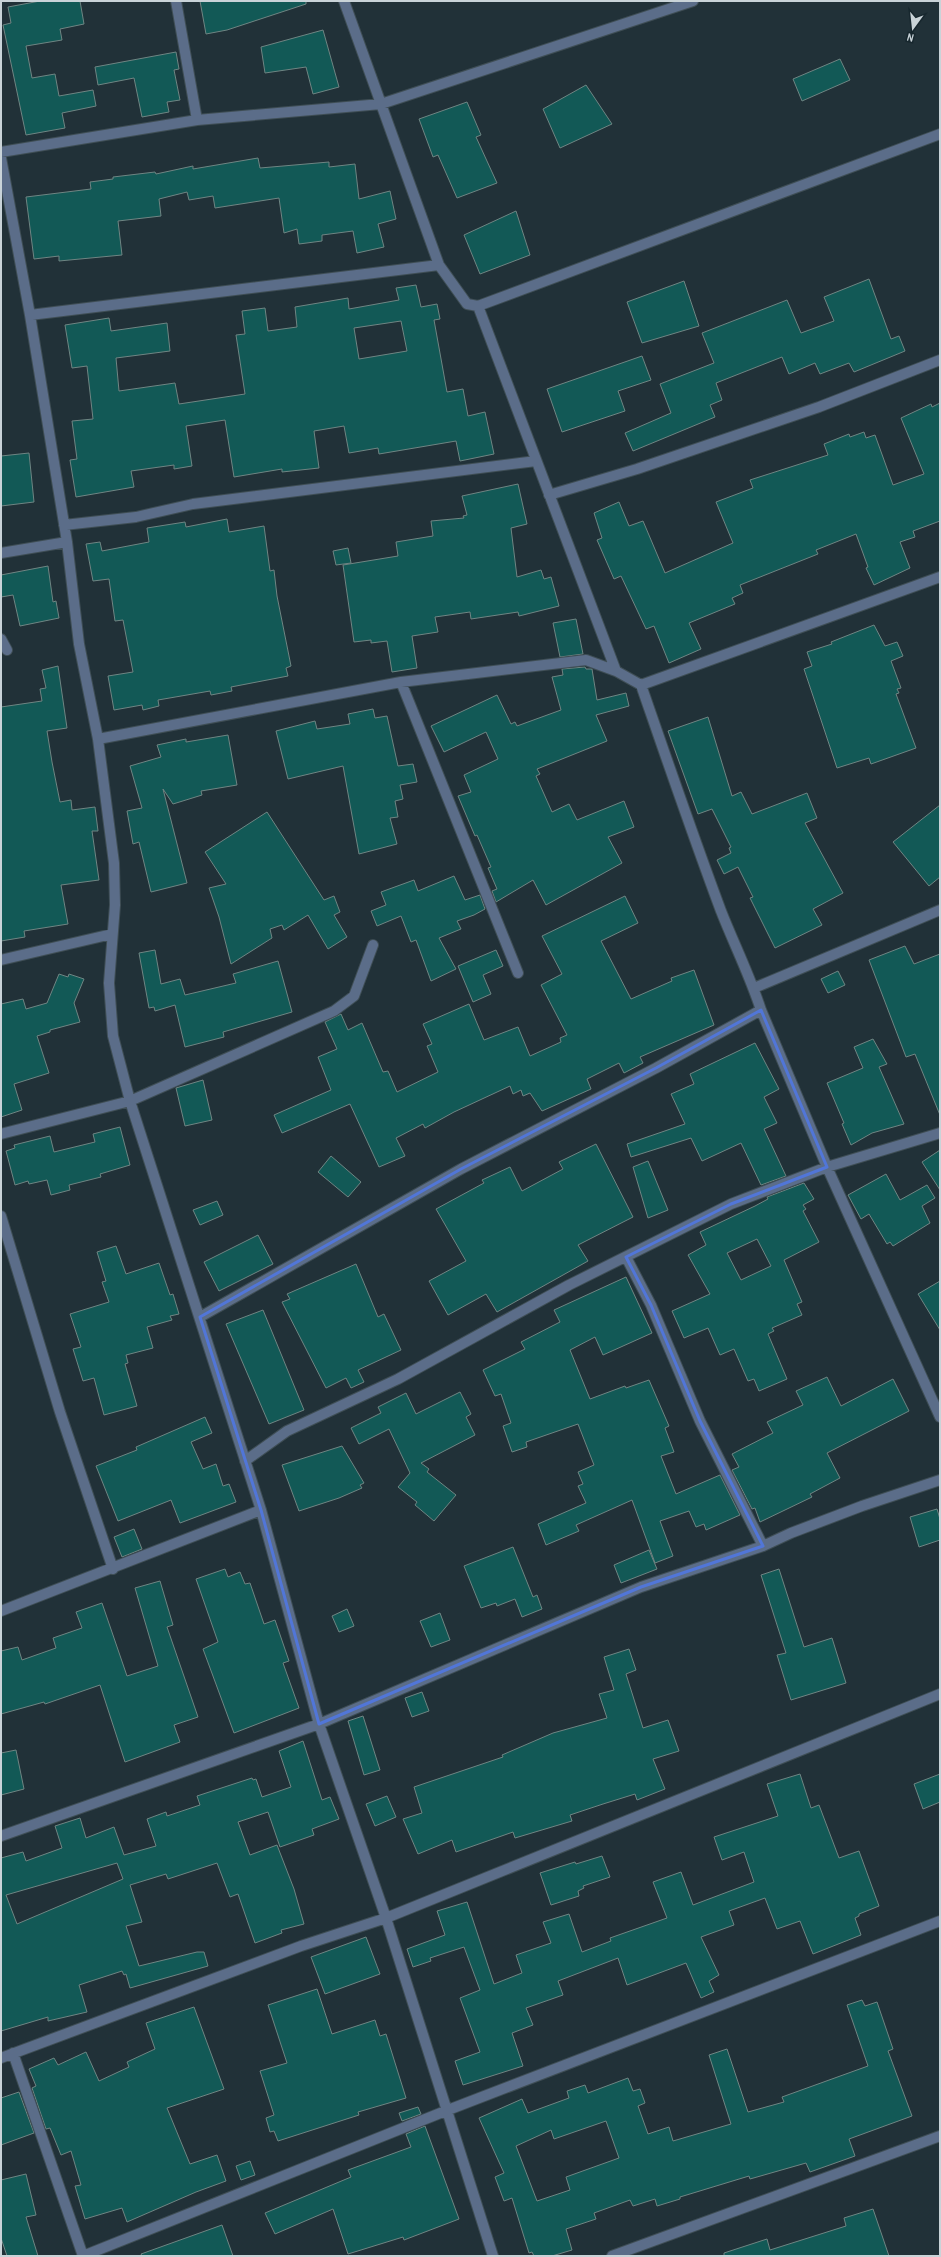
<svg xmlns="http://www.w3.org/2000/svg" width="941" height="2257" font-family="'Archivo Narrow',sans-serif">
<rect width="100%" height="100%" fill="#213138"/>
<path fill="#125956" stroke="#6f8583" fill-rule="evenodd" d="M40 1H80L84 24 60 29 62 40 26 46 32 78 55 74 59 96 93 90 96 106 62 113 65 128 26 135 3 25 11 23 8 7Z
M200 1H306V4L227 30 206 34Z
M323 30 339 87 313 94 306 67 265 73 261 47Z
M176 52 179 69 174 70 180 100 167 102 169 112 142 117 134 78 98 85 95 67Z
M840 59 850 80 802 101 793 79Z
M586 85 612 124 560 148 543 109Z
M467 102 481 135 476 137 497 183 457 198 438 155 433 157 419 119Z
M258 158 260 168 329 162V167L355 164 359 199 390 191 396 219 378 224 384 247 357 253 353 231 322 235V241L299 244 297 229 284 233 279 198 215 208 213 196 189 200 187 192 159 199 161 216 118 221 122 255 59 261V256L34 259 26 197 91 189 90 182 113 179V177L155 172 156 174 193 166V169Z
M516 211 530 255 480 274 464 235Z
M869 279 891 339 899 336 905 351 854 372 849 363 820 374 815 363 789 374 782 357 716 383 722 400 710 405 715 417 633 451 625 433 671 413 660 384 714 363 702 333 787 300 801 333 834 321 824 297Z
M684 281 699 326 642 343 627 302Z
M416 285 421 307 437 304 440 319 434 320 447 392 463 389 468 416 485 412 494 454 460 461 456 441 379 454 378 448 349 453 344 426 314 431 319 468 282 472V469L234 477 225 420 186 426 192 466 174 469V465L131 471 134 487 76 497 70 460 77 459 72 421 93 419 87 366 72 368 65 325 109 318 111 331 167 323 170 351 116 358 119 391 175 383 179 404 245 394 236 335 245 334 242 311 265 308 268 331 297 327 295 307 348 298 349 309 399 300 396 288ZM401 321 407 351 359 359 354 328Z
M642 356 651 380 618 391 625 411 562 432 547 389Z
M940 403V521L913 531 915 537 900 542 910 568 874 585 866 568 868 567 856 534 816 550 818 554 740 585 743 593 732 598 735 604 689 623 701 649 669 663 654 626 646 629 621 576 614 579 597 540 602 538 594 513 619 502 629 526 643 521 665 573 733 543 716 502 753 488 750 480 828 455 824 444 849 434 850 437 864 432 866 438 875 435 893 485 924 474 901 418 931 404 932 407Z
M29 453 34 502 1 506V456Z
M518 484 527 524 511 528 517 577 541 570 544 579 551 577 559 606 519 616 518 612 471 619 470 612 435 617 438 632 412 636 417 668 392 672 387 641 371 643V640L354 642 343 565 398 556 396 542 433 536 431 521 464 518 463 516 467 515 462 496Z
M227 519 229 532 264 526 270 571 274 570 277 596 291 666 286 668 288 676 231 687 232 691 211 695 210 691 158 700 159 706 143 710 142 705 114 710 108 676 133 672 123 620 115 621 109 579 93 581 86 544 100 542 102 551 149 542 147 528 185 522 186 527Z
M348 548 351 563 336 565 333 551Z
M48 566 53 602 56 601 59 618 20 626 13 595 1 597V575Z
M576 619 583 654 560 657 553 623Z
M874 625 885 646 897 642 903 656 891 661 901 688 897 689 899 693 896 694 916 748 871 764 869 758 837 768 804 669 812 666 807 652 832 644 831 642Z
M58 666 67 728 47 731 52 762 60 802 71 800 72 810 95 807 98 831H92L99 880 61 885 68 924 24 931 25 937 1 941V707L42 701 40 689 46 688 42 670Z
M585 667 586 669H592L597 700 626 693 629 706 596 715 607 741 537 769 540 774 536 776 552 812 569 804 577 820 624 801 634 827 608 837 622 863 546 905 533 880 496 902 492 891 497 889 488 868 491 867 477 835 475 836 458 796 471 792 464 775 498 759 486 732 444 752 431 726 497 695 511 724 515 722 517 726 561 710 552 677 563 675 562 669Z
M373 709 375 718 387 716 398 766 413 764 417 782 400 785 403 799 395 801 398 817 390 818 397 844 359 854 343 766 288 779 276 731 315 721 317 729 350 724 348 714Z
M708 717 732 796 741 792 752 814 807 793 817 818 805 823 843 893 813 909 822 925 775 948 750 898 753 897 738 867 724 874 717 860 731 853 729 848 731 847 712 809 698 814 668 731Z
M228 735 237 785 201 791 202 795 173 804 163 789 187 883 151 892 139 842 133 844 127 811 142 808 130 766 161 757 157 745 186 739V742Z
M940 805V877L929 886 893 842Z
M267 812 324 900 334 896 340 912 334 915 347 937 328 949 308 915 284 930 282 925 270 929 272 938 231 964 219 917 209 888 226 884 205 852Z
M454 876 465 900 480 895 485 909 474 915 457 921 461 929 439 938 456 969 431 981 416 940 411 942 401 916 377 926 371 911 386 905 381 892 414 880 418 891Z
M625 896 638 923 601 941 631 999 672 981 671 978 694 970 714 1025 640 1057 643 1063 624 1073 619 1063 587 1079 591 1089 542 1111 530 1093 523 1096 521 1090 513 1094 510 1086 454 1112 425 1128 423 1124 396 1138 405 1156 379 1167 350 1104 282 1133 274 1115 331 1090 318 1057 337 1049 325 1022 341 1014 348 1030 362 1023 383 1072 388 1071 397 1092 438 1072 427 1046 432 1044 423 1024 469 1004 484 1040 518 1027 530 1056 561 1042 560 1038 567 1035 541 985 562 974 542 936Z
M905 946 914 964 940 954V1115L915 1054 906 1057 869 960Z
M155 950 161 984 180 979 185 995 236 983 233 974 278 961 292 1012 223 1032 224 1037 185 1047 175 1005 155 1011 154 1007 149 1008 139 953Z
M496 950 503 966 483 975 491 994 473 1002 458 966Z
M838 971 845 985 828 993 821 979Z
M59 974 68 977 69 974 84 979 74 1003 80 1022 50 1030V1032L37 1036 49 1073 14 1084 22 1110 1 1117V1004L23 999 26 1009 47 1003Z
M873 1039 887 1064 879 1067 904 1124 872 1133 851 1145 842 1124 844 1123 827 1083 863 1068 854 1047Z
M755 1043 779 1089 764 1097 777 1123 764 1129 786 1176 761 1185 741 1143 702 1161 691 1138 631 1157 627 1144 685 1124 671 1094 694 1084 690 1074Z
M203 1080 212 1120 185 1126 176 1088Z
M120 1127 130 1165 100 1174 101 1177 69 1185 70 1190 51 1195 47 1180 29 1184 28 1181 15 1185 6 1151 15 1148 14 1145 50 1136 54 1152 95 1142 93 1134Z
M596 1144 633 1217 578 1245 588 1261 497 1312 486 1294 448 1315 429 1281 466 1261 436 1209 484 1183 482 1180 510 1167 522 1191 563 1169 559 1162Z
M940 1150V1190L922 1162Z
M331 1156 361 1182 348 1197 318 1172Z
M648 1161 668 1210 648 1218 633 1167Z
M886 1174 900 1200 927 1185 935 1198 922 1206 930 1223 893 1246 890 1242 887 1244 869 1214 861 1219 848 1195Z
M804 1183 814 1199 803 1205 806 1209 803 1211 819 1242 784 1260 802 1302 797 1304 802 1315 772 1328 774 1331 768 1334 787 1379 759 1391 754 1379 748 1381 734 1349 720 1355 708 1328 684 1338 672 1311 710 1294 688 1255 706 1245 700 1232 755 1206 768 1199 767 1197ZM757 1239 771 1266 741 1280 727 1253Z
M217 1201 223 1215 200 1225 193 1210Z
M258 1235 273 1264 219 1291 204 1262Z
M116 1246 126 1274 159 1263 170 1295 173 1294 179 1314 170 1316 172 1320 147 1327 153 1348 126 1355 128 1363 125 1364 137 1406 104 1415 94 1378 83 1381 73 1349 81 1347 70 1314 109 1302 102 1282 106 1281 97 1252Z
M356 1264 378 1317 384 1314 401 1350 358 1370 364 1382 351 1388 346 1378 326 1388 282 1302 290 1299 287 1294Z
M626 1277 652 1333 603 1355 595 1337 570 1350 590 1399 625 1386 626 1388 649 1380 669 1426 665 1428 674 1452 661 1456 676 1494 720 1475 740 1515 706 1530 704 1524 696 1527 689 1511 660 1521 673 1556 655 1563 632 1500 576 1525 579 1531 546 1545 538 1524 586 1503 578 1486 583 1484 578 1472 594 1465 578 1424 526 1442 527 1447 512 1452 503 1426 511 1423 501 1394 495 1396 483 1370 525 1349 521 1342 560 1322 554 1310Z
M940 1281V1330L918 1294Z
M263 1310 304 1410 269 1424 226 1324Z
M827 1377 841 1406 893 1379 909 1411 827 1453 840 1478 810 1494 812 1497 760 1522 755 1508 752 1509 732 1470 739 1467 732 1454 773 1433 767 1422 803 1405 796 1391Z
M460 1392 471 1414 466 1417 475 1435 421 1463 429 1469 427 1472 456 1495 434 1521 415 1505 417 1502 398 1487 410 1473 389 1429 359 1444 351 1428 381 1413 378 1407 406 1393 416 1414Z
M205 1417 212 1433 191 1442 203 1469 216 1464 223 1486 229 1484 236 1502 180 1523 171 1500 118 1521 96 1466 137 1450 136 1447Z
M342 1446 364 1483 360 1485 362 1488 339 1498 299 1511 282 1465Z
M937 1509 940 1519V1540L919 1547 910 1517Z
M134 1529 142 1549 122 1557 114 1537Z
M513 1547 533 1597 537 1595 542 1609 522 1617 515 1599 497 1606 496 1603 481 1608 464 1566Z
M649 1550 657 1569 621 1583 614 1565Z
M225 1569 228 1577 240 1572 245 1584 250 1583 264 1624 275 1620 289 1661 283 1663 299 1708 234 1733 203 1649 218 1642 196 1579Z
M779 1569 804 1647 832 1638 846 1683 791 1700 777 1655 786 1653 761 1575Z
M160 1581 173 1625 167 1627 198 1717 174 1725 180 1742 125 1762 100 1685 45 1704 44 1702 1 1714V1651L18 1647 22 1660 56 1648 53 1638 82 1628 76 1612 102 1603 127 1676 158 1666 135 1588Z
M347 1609 354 1626 339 1632 332 1616Z
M440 1613 450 1640 431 1647 420 1621Z
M629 1649 636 1670 626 1674 643 1728 668 1720 679 1751 653 1759 665 1789 637 1800 635 1794 603 1804 570 1815 572 1821 515 1838 513 1832 456 1852 452 1840 418 1854 403 1819 422 1813 414 1787 503 1757 502 1755 553 1733 607 1718 599 1694 614 1690 604 1657Z
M422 1692 429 1711 412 1717 405 1698Z
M363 1716 380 1770 364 1775 348 1721Z
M303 1741 322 1800 330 1797 339 1819 312 1829 314 1835 280 1847 268 1812 238 1822 250 1855 277 1845 294 1889 304 1924 281 1930 282 1933 255 1943 238 1894 230 1897 217 1863 168 1879 166 1874 130 1885 142 1922 126 1926 139 1966 197 1952H204L208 1966 130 1988 126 1974 124 1975 122 1971 79 1985 87 2012 48 2021V2017L1 2031V1858L23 1852 26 1861 62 1848 55 1826 80 1818 86 1838 114 1827 124 1855 156 1846 147 1819 166 1812 167 1816 200 1805 197 1796 252 1778 253 1780 256 1779 262 1797 291 1787 279 1751ZM117 1863 123 1879 17 1924 6 1895Z
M16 1750 24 1789 1 1795V1753Z
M800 1774 811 1808 819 1805 839 1858 859 1851 879 1906 859 1914V1916L855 1918 861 1935 813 1954 800 1921 777 1929 765 1898 729 1911 734 1925 701 1937 719 1975 709 1981 714 1992 701 1998 686 1963 627 1985 618 1958 558 1981 563 1995 526 2008 533 2025 512 2033 523 2066 463 2085 455 2061 480 2052 460 1998 480 1990 464 1947 430 1958 431 1961 413 1967 407 1949 445 1935 437 1911 467 1902 494 1984 522 1973 516 1955 551 1943 543 1922 569 1914 582 1952 611 1941 610 1938 667 1918 653 1882 681 1872 693 1905 754 1882 744 1852 722 1860 714 1837 778 1816 767 1784Z
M940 1774V1802L923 1809 914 1784Z
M387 1796 396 1817 375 1826 366 1804Z
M602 1856 610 1877 583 1886 584 1888 578 1891 579 1896 551 1905 540 1873 575 1862 576 1864Z
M366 1937 380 1974 325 1994 311 1957Z
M317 1989 332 2034 375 2020 380 2036 386 2034 406 2098 358 2112 359 2115 278 2141 274 2131 270 2132 266 2118 274 2115 260 2071 287 2063 268 2005Z
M862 2000 865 2006 877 2002 893 2049 888 2051 912 2116 849 2139 855 2156 810 2172 806 2163 750 2179 749 2176 680 2197V2199L657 2206 655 2199 633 2206 630 2200 594 2213 596 2219 566 2229 572 2250 552 2256H534L532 2252 529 2253 512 2198 504 2201 495 2177 504 2173 479 2118 522 2099 528 2113 569 2098 567 2091 585 2085 588 2093 628 2078 633 2091 640 2089 645 2103 638 2106 648 2134 669 2127 673 2141 731 2124 709 2055 727 2049 748 2112 784 2102 782 2097 868 2066 847 2005ZM606 2121 619 2158 566 2177 570 2190 537 2201 516 2146 551 2130 554 2139Z
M194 2007 224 2089 167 2108 190 2164 217 2155 226 2181 196 2192 127 2222 122 2208 85 2219 75 2186 81 2185 71 2151 61 2155 50 2128 46 2129 32 2088 36 2086 29 2069 54 2058 58 2065 86 2052 99 2081 129 2067 127 2062 155 2049 146 2023Z
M19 2092 34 2133 1 2145V2098Z
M418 2107 421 2114 402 2121 399 2113Z
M425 2126 459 2219 404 2240 403 2237 348 2254 333 2209 275 2234 265 2213 351 2177 348 2170 411 2147 406 2134Z
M250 2161 255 2175 241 2180 236 2166Z
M26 2174 36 2215 26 2217 38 2256H7L1 2238V2180Z
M873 2209 889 2256H724V2253L767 2239 770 2250 846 2226 844 2218Z
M222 2225 233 2256H142L141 2254Z"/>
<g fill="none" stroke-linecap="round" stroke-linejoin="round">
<defs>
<path id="minor" d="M176 1 197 120
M344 1 439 265 467 304 478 306 940 134
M1 152 197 120 381 104 693 1
M1 158 30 315 67 542 79 644 98 739 114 863 115 905 109 983 113 1036 130 1101 261 1510 319 1724 386 1918 493 2256
M478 306 616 671
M30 315 439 265
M549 495 637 469 819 407 940 360
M64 525 136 517 193 504 536 461
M1 553 67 542
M1 639 7 650
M401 682 518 973
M641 685 940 577
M98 739 401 682 586 660 616 671 641 685C667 760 693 836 721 911 734 944 750 976 761 1010L827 1167 940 1417
M1 960 112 934
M754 988 940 910
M1 1134 130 1101 334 1011 354 996 373 945
M1 1216 60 1412 113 1569
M626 1257 651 1305 700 1421 763 1546
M200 1317 461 1169 656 1068 761 1010
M245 1461 287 1431 398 1379 569 1285 731 1204 827 1167 940 1133
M1 1611 261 1510
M1 1836 319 1724 641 1587 763 1546 791 1533 862 1506 940 1480
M13 2053 83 2256
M1 2058 301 1946 386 1918 940 1694
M83 2256 448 2110 940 1921
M612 2256 940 2136"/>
</defs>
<use href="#minor" stroke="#3f4e55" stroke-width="12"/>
<use href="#minor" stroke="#5b6d89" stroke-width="10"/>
</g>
<path fill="none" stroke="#5176d8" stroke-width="3" stroke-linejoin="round" d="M761 1010 827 1167 731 1204 626 1257 651 1305 700 1421 763 1546 641 1587 319 1724 261 1510 200 1317 461 1169 656 1068Z"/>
<rect width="941" height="2257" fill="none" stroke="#c9d3d8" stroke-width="4"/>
<g transform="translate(913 28) rotate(195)" stroke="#17272e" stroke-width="3" paint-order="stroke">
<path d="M0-3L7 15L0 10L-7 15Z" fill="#c9d3d8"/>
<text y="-6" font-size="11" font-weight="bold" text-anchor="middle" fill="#c9d3d8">N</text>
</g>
</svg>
